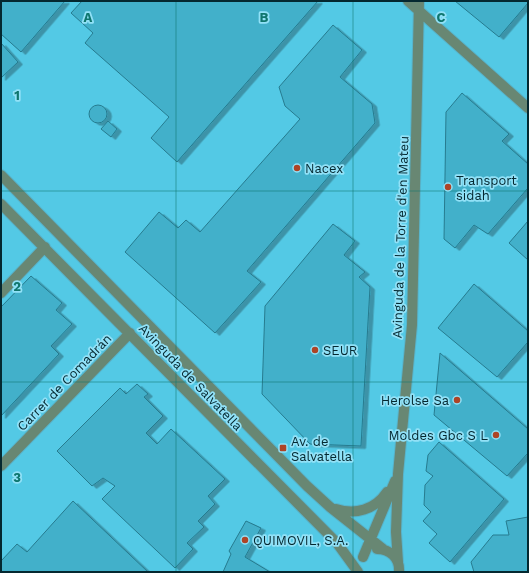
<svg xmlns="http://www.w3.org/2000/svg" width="529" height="573" font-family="'Work Sans',sans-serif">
<defs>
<filter id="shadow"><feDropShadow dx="4.5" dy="2.5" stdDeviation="0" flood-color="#0004"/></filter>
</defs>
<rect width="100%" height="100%" fill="#6dd7f2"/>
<path fill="#53c9e5" d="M1 1H528V572H1Z"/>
<path fill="#42b0ca" stroke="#267b8f" filter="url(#shadow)" d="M1 1H65L21 52 1 34Z
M82 1H318L177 162 151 138 169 117 85 43 93 33 71 13Z
M455 1H528V3L499 37Z
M333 25 362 50 340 77 372 104 375 123 247 271 261 282 215 333 125 252 159 212 178 228 186 220 200 232 300 119 285 106 279 87Z
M1 43 18 62 1 78Z
M462 93 509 134 502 141 528 164V188L488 234 474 225 455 248 444 239 446 112Z
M89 114a9 9 0 1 1 18 0a9 9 0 1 1-18 0Z
M108 121 117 129 111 137 101 129Z
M528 221V260L509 243Z
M333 224 355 241 344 255 365 272 359 277 370 287 361 446 310 444 262 394 265 306Z
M31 276 62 303 56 310 72 324 51 346 59 354 1 416V307Z
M474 284 528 331V342L497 377 438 328Z
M440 353 528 429V453L507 476 434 415Z
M137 384 148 394 144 397 163 416 146 433 157 444 171 429 225 479 208 496 215 504 198 521 204 527 187 543 193 549 175 568 102 499 115 486 103 478 92 486 57 451 120 388 126 394Z
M439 442 504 499 450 562 429 543 437 534 423 521 431 512 424 505 425 485 433 476 426 471 428 455Z
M73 501 148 572H1V561L17 544 27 552Z
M528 517V572H474L471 562 493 535H509L506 521Z
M246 521 261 528 245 557 270 572H223L231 554 229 551Z"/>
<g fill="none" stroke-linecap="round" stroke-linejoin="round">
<defs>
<path id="minor" d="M408 1 528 108
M1 175 307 486 330 507 383 549
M1 204 337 543 358 572
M1 293 45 247
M1 466 130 333
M336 509C355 515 375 510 387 492
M377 549C390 549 400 558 399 572
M363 557 395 481
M398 562 396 532 398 474 412 325 419 1"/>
</defs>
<use href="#minor" stroke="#58b4cb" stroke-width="12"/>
<use href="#minor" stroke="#688773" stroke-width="10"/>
</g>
<path fill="none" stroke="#0f766e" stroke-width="1" stroke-opacity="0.55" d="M176 1V572M353 1V572M1 191H528M1 382H528"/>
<g fill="#ad4426" stroke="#91e1f7" stroke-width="1.5">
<circle cx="297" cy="168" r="4"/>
<circle cx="448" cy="187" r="4"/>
<circle cx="315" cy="350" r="4"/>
<circle cx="457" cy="400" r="4"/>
<circle cx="496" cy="435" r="4"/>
<rect x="279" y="444" width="8" height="8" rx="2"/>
<circle cx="245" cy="540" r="4"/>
</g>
<g text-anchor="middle" stroke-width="3.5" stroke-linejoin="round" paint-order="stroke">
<g font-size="13" fill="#042830" stroke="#91e1f7" text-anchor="start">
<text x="305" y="173">Nacex</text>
<text x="456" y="185">Transport<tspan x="456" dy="15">sidah</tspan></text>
<text x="323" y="355">SEUR</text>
<text x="449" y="405" text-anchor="end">Herolse Sa</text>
<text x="488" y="440" text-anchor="end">Moldes Gbc S L</text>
<text x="291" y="446">Av. de<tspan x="291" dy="15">Salvatella</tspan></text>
<text x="253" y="545">QUIMOVIL, S.A.</text>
</g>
<g font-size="13" fill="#042830" stroke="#91e1f7">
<text transform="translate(400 237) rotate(-88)" y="5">Avinguda de la Torre d'en Mateu</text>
<text transform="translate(191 377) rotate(46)" y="5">Avinguda de Salvatella</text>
<text transform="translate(64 382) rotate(-46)" y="5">Carrer de Comadrán</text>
</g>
</g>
<g font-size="13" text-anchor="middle" font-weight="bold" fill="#0f766e" stroke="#91e1f7" stroke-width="3.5" stroke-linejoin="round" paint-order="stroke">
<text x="88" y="22">A</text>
<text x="264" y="22">B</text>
<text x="441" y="22">C</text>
<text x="17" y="100">1</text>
<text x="17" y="291">2</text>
<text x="17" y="482">3</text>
</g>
<rect width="529" height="573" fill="none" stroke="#042830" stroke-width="4"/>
</svg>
